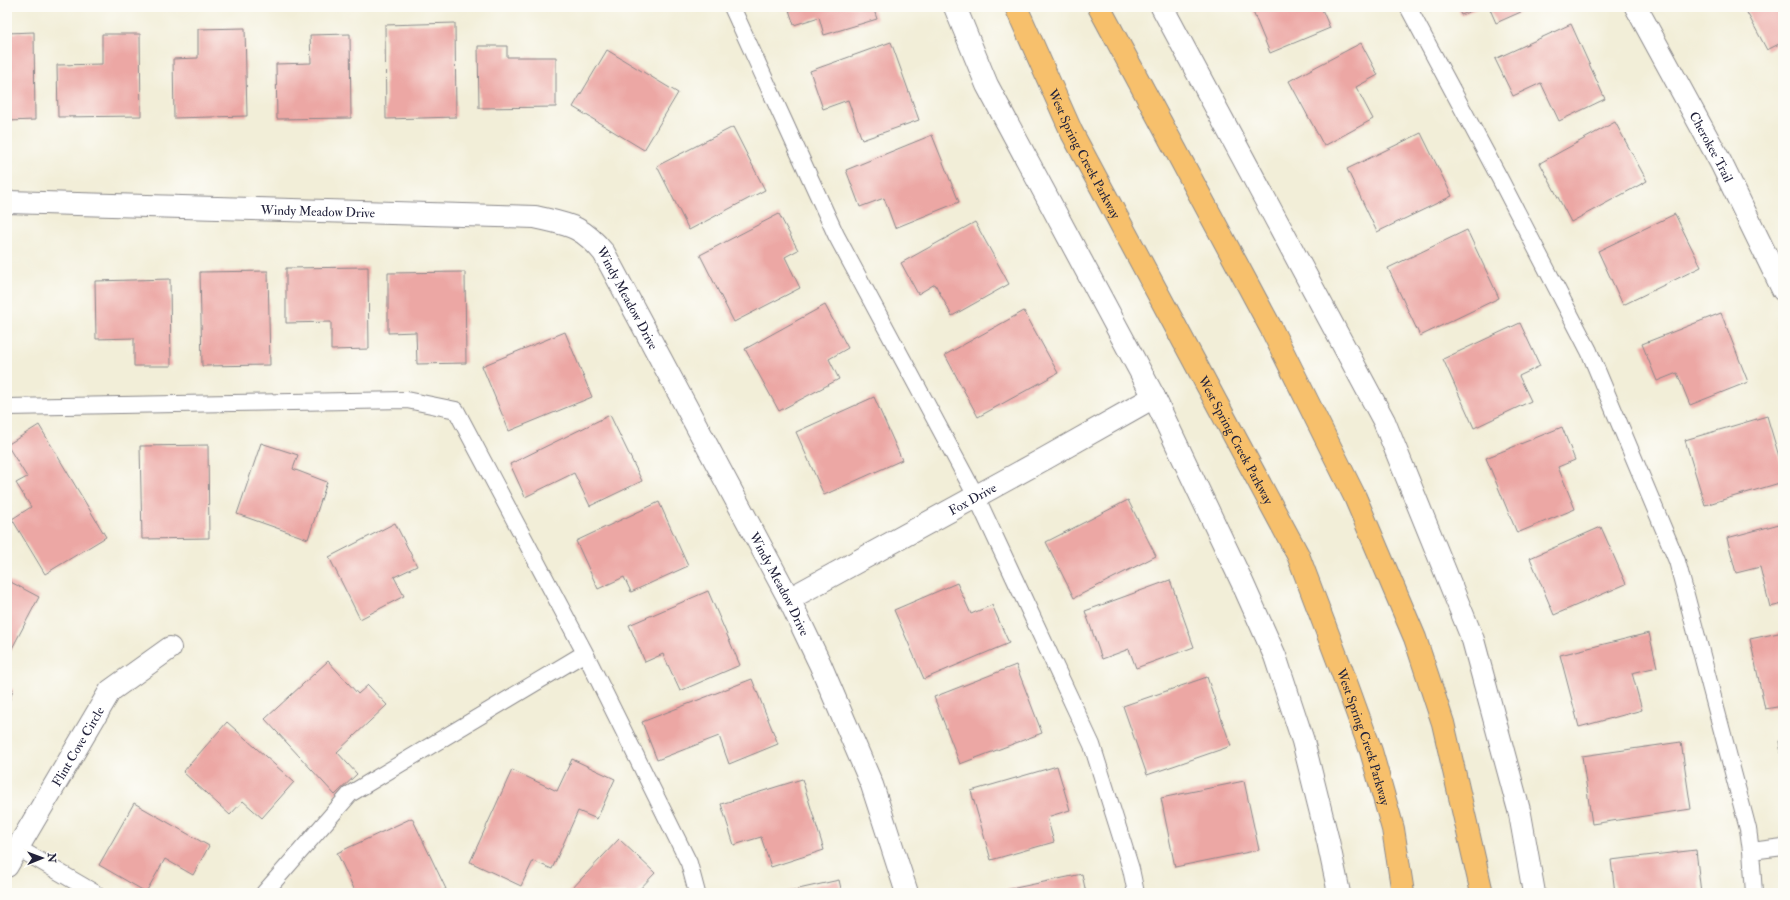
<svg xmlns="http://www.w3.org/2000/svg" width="1790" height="900" font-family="'IM FELL Double Pica',serif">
<rect width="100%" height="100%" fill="#fdfcf7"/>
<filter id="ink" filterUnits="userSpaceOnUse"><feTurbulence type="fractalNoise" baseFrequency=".025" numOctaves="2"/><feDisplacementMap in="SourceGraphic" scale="8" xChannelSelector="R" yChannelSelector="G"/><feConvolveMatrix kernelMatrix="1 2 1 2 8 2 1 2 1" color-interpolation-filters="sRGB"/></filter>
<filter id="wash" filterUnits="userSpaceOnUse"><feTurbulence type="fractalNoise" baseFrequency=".012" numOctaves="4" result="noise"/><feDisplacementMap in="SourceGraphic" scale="16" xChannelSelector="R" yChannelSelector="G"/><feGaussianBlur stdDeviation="0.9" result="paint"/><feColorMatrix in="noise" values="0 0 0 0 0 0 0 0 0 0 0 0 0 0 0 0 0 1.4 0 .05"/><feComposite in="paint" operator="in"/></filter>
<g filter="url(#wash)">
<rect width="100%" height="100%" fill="#f2eed8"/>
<g id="blocks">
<path fill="#eca7a4" d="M788 7H873L877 19 824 35 819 17 794 25Z
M1251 7H1321L1330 28 1270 53Z
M1457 7H1481L1461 15Z
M1489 7H1532L1496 23Z
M1744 7H1783V42L1767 50Z
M455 23 456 117 386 119 385 25Z
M1571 24 1605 99 1559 121 1541 83 1513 96 1495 59Z
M245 28 247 116 174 118 173 59 198 58V29Z
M34 32 35 120 7 121V33Z
M102 34H140L141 116 58 117 57 65 102 64Z
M350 34 351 118 277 119 276 64 311 63 310 35Z
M891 42 919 120 862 140 848 100 823 109 810 71Z
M1361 43 1378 75 1356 87 1373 119 1324 146 1289 81Z
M478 46H507V57H556V107L479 108Z
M607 50 678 93 644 150 573 107Z
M1615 122 1647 181 1571 222 1540 163Z
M733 127 765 190 689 230 657 166Z
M1421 133 1452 196 1377 232 1347 169Z
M932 135 959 202 895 228 884 198 860 207 846 170Z
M779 214 798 250 785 257 800 288 734 322 700 255Z
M1675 214 1701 267 1623 305 1598 251Z
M975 222 1009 284 952 316 935 284 918 294 901 263Z
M1467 230 1499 298 1420 336 1388 268Z
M368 267 369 349 331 350V322L286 323V268Z
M268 271 270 365 202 366 200 272Z
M465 272 466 363 417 364 416 332 388 333V273Z
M170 279 171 366H134V338L96 339 95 281Z
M825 305 848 348 829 359 839 379 779 411 745 349Z
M1024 311 1058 373 978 417 945 355Z
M1721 313 1748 382 1690 405 1677 373 1657 381 1642 344Z
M1520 323 1540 366 1519 376 1531 401 1474 428 1443 359Z
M565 332 592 397 509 431 482 366Z
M874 397 902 460 824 495 796 432Z
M610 415 642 481 590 506 574 473 525 497 510 464Z
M1767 416 1783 470V482L1705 505 1685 440Z
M39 425 106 537 45 574 12 519 31 507 16 483 27 477 7 445Z
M1562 427 1575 460 1558 467 1575 509 1517 533 1486 458Z
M261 443 298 455 293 469 327 482 308 539 237 514Z
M208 445 209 538 142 539 140 446Z
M1128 500 1156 556 1074 598 1046 542Z
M659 502 688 566 631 592 624 577 598 589 576 541Z
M395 523 417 566 394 577 404 596 360 619 329 557Z
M1783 523V604L1770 607 1760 567 1736 573 1727 538Z
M1601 527 1626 584 1554 615 1530 558Z
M7 580 39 597 7 658Z
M1170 580 1194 647 1136 668 1129 649 1102 659 1085 611Z
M957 583 971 614 992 605 1009 643 924 679 894 610Z
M708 591 740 665 680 691 663 654 645 662 629 625Z
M1783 632V706L1765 709 1750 639Z
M1649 633 1657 667 1632 673 1642 710 1579 727 1560 655Z
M328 661 358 694 368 685 387 705 337 752 357 774 335 795 265 719Z
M1016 665 1042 733 960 764 934 697Z
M1207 677 1231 746 1147 775 1123 706Z
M752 679 778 744 729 764 719 736 657 760 642 722Z
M7 687 13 689 7 708Z
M227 722 294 782 262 818 243 801 230 815 183 772Z
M1783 740V761H1782L1779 741Z
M1681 742 1691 809 1592 824 1582 756Z
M572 759 615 779 597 819 578 811 552 869 533 861 521 886 470 862 512 770 557 791Z
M1057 766 1070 810 1047 817 1054 842 991 860 971 791Z
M802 779 824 850 771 867 761 837 734 845 721 804Z
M1244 781 1259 850 1175 867 1161 798Z
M134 803 209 846 193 875 165 859 146 892 99 865Z
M412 818 446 889 437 893H356L337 853Z
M619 839 655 873 636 893H568Z
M1696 850 1701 893H1615L1611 860Z
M1082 874 1086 893H1002L1001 891Z
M839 880 842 893H785V892Z"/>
</g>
</g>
<g filter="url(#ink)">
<use href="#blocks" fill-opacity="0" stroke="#8a888a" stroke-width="1"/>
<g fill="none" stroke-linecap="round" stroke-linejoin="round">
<defs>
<path id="lane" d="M732 7 836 235 976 496 1092 745 1131 869 1136 893
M1408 7 1500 179 1589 351 1677 561 1748 829 1751 851
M7 407 407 400 456 410 585 653 689 863 697 893
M18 848 95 893
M264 893 350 794 585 653
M1754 893 1751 851 1783 847"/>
<g id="street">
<path d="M955 7 987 85 1154 397 1242 582 1275 656 1303 741 1328 841 1339 893"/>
<path d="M1162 7 1384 421 1473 640 1520 814 1534 893"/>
<path id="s1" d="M1636 7 1721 163 1783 290"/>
<path id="s2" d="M7 202 535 217C569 225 581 225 604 253L789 599 820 664 872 785 907 893"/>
<path id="s3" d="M789 599 1046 458 1154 397"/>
<path id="s4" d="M7 866 110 691 170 648"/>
</g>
<g id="primary">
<path id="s5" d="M1016 7 1072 133 1298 555 1343 674 1371 751 1393 829 1403 893"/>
<path d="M1099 7 1271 328 1355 497 1415 638 1443 723 1482 893"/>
</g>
</defs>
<use href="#lane" stroke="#8a888a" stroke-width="18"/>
<use href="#street" stroke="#8a888a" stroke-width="24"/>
<use href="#primary" stroke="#8a888a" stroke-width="24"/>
<use href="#lane" stroke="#fff" stroke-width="16"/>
<use href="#street" stroke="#fff" stroke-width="22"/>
<use href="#primary" stroke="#f7c06c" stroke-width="22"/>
</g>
</g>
<g text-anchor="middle" stroke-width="3" stroke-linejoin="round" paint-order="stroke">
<g font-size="13" fill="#22223b" stroke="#fdfcf7">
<text dy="5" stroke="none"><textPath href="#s1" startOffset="159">Cherokee Trail</textPath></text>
<text dy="5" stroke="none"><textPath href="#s5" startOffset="162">West Spring Creek Parkway</textPath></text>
<text dy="5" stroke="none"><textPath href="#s2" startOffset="311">Windy Meadow Drive</textPath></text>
<text dy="5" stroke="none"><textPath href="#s2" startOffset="659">Windy Meadow Drive</textPath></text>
<text dy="5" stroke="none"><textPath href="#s5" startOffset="486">West Spring Creek Parkway</textPath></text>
<text dy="5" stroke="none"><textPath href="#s3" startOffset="209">Fox Drive</textPath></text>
<text dy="5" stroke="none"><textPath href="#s2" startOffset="983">Windy Meadow Drive</textPath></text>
<text dy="5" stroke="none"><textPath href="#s5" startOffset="810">West Spring Creek Parkway</textPath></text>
<text dy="5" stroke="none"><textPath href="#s4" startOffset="139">Flint Cove Circle</textPath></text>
</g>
</g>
<rect width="1790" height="900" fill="none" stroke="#fdfcf7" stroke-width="24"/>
<g transform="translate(42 858) rotate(89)" stroke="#fdfcf7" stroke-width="3" paint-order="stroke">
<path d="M0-3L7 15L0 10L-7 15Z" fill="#22223b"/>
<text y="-6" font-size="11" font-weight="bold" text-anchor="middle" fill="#22223b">N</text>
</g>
</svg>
